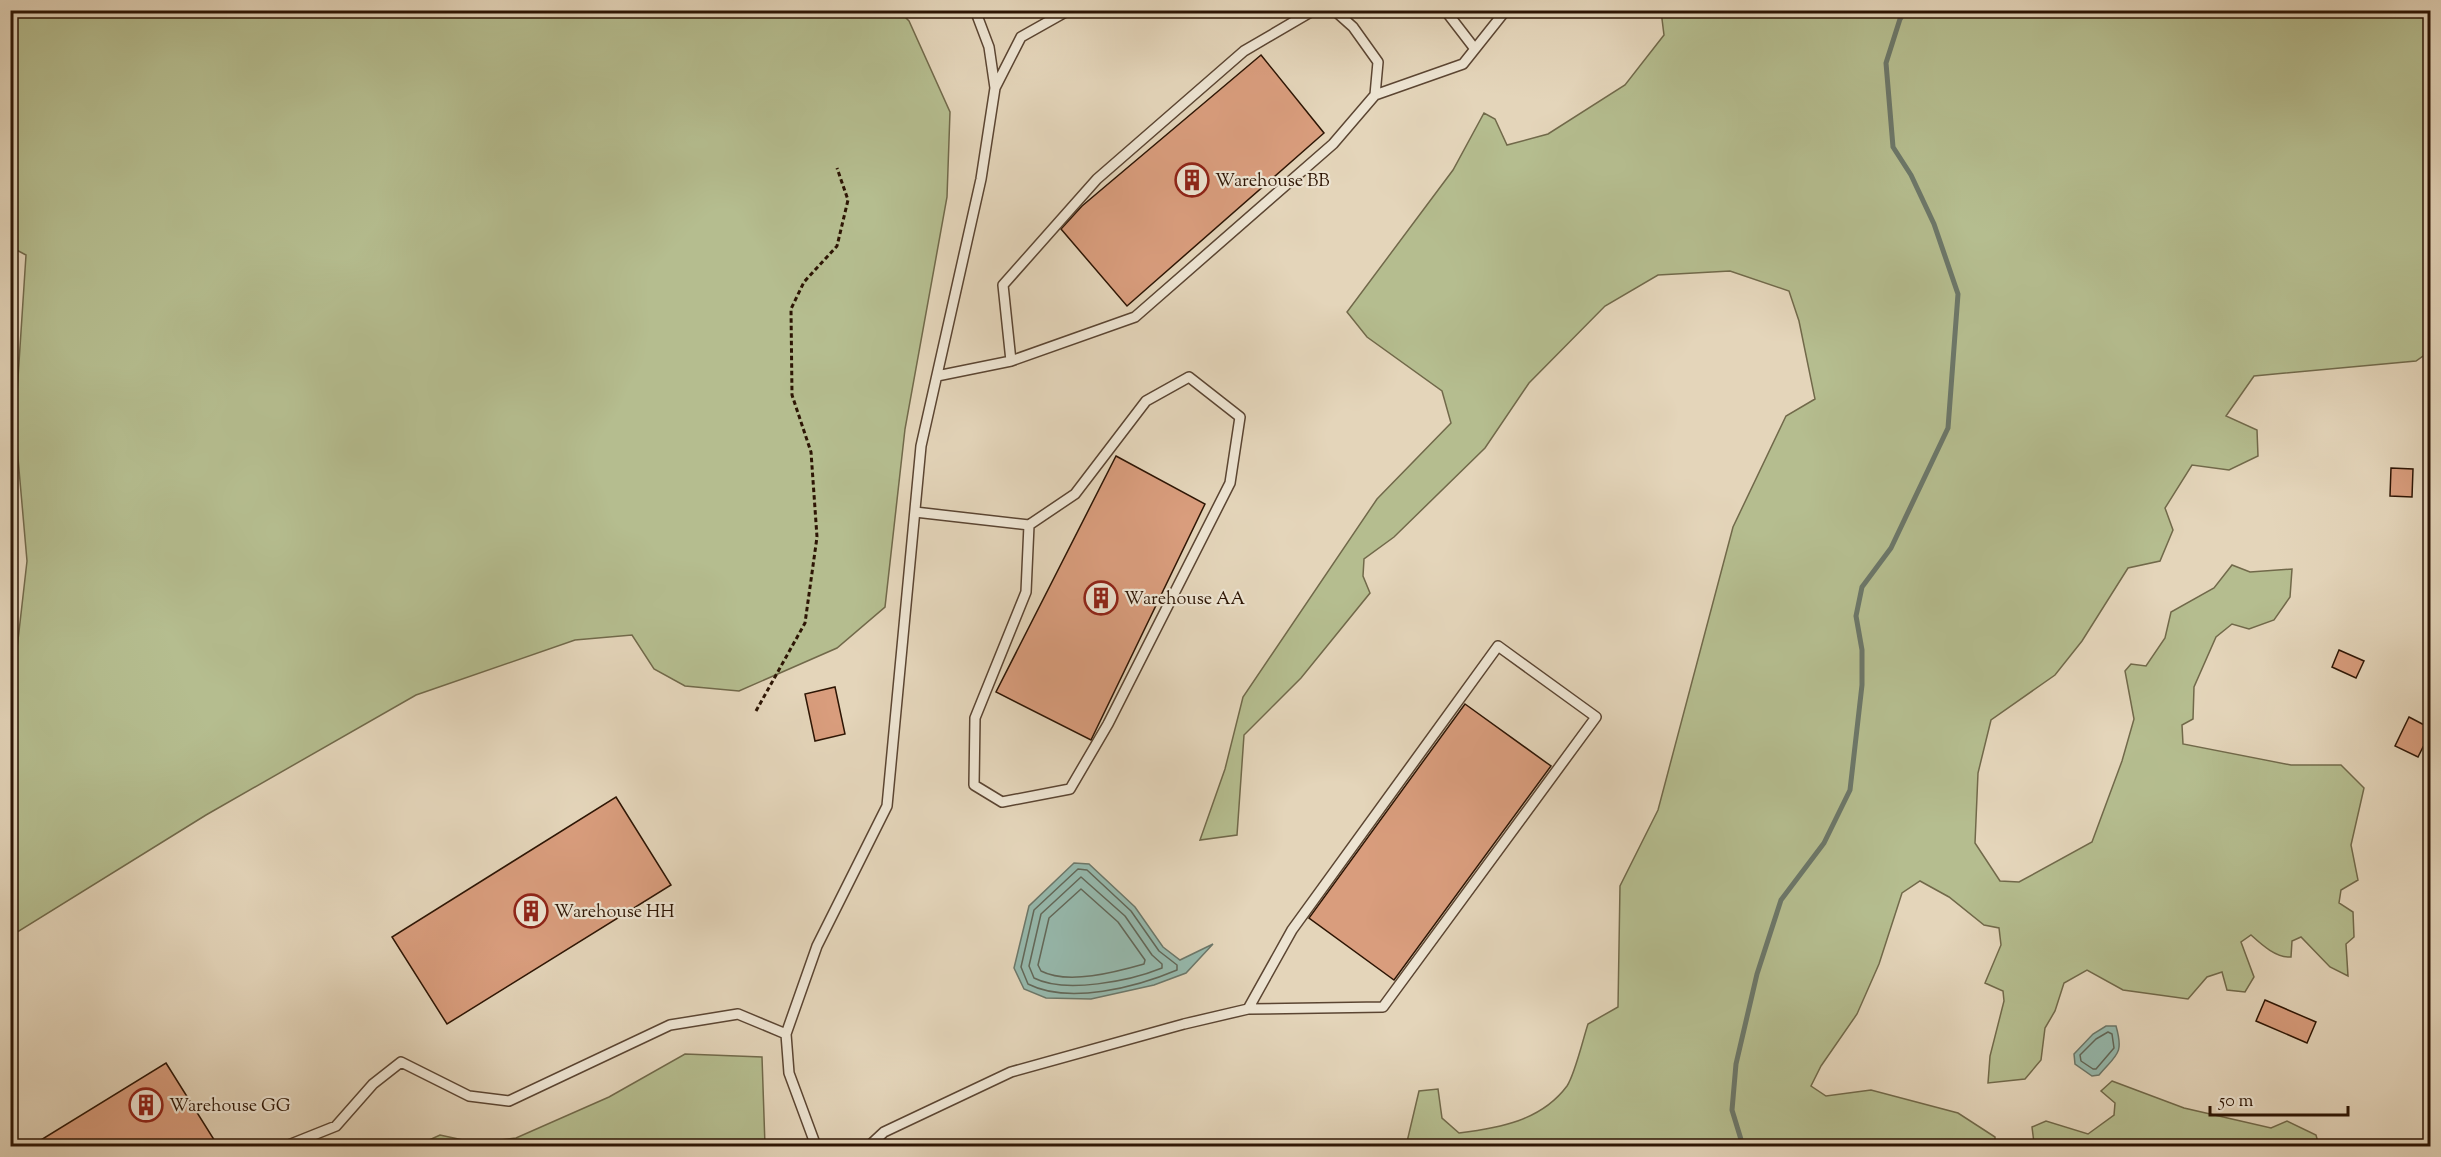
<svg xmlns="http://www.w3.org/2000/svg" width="2441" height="1157" font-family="'Sorts Mill Goudy',serif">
<rect width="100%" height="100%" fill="#e4d5ba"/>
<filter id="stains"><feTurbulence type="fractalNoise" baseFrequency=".00333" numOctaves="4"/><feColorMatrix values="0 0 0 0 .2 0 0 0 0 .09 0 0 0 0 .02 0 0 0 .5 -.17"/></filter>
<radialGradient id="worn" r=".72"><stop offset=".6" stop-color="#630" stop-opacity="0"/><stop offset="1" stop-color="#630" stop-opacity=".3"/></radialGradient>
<path fill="#b5bd8f" stroke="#71694a" stroke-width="1.5" d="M11 10 899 11 909 21 950 112 947 197 905 429 885 607 837 648 739 691 685 686 654 669 632 635 575 640 416 695 206 815 11 936 10 678 14 675 27 561 15 424 26 255 11 247Z
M1661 11H2430V351L2416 361 2254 376 2226 416 2257 430 2258 456 2229 470 2192 465 2165 508 2173 530 2160 561 2128 568 2082 641 2055 675 1991 720 1978 773 1975 843 2000 881 2019 882 2092 842 2122 761 2134 719 2125 671 2131 664 2146 666 2165 638 2171 612 2214 588 2232 565 2250 572 2292 569 2290 597 2274 620 2249 629 2232 624 2216 637 2194 687 2193 719 2182 725 2183 744 2291 765H2341L2364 788 2351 845 2358 880 2341 890 2339 903 2353 912 2354 937 2346 944 2348 976 2330 967 2301 937 2292 941 2291 957C2276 958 2262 945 2251 935L2241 942 2254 977 2245 992 2227 990 2222 972 2207 977 2188 999 2123 990 2087 970 2064 983 2055 1011 2045 1028 2041 1060 2025 1079 1988 1083 1990 1056 2004 1001 2003 991 1985 983 2001 945 1999 928 1984 925 1949 897 1920 881 1902 893 1879 964 1857 1014 1821 1066 1811 1086 1826 1096 1871 1090 1958 1113 1995 1137V1146H1406L1419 1091 1438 1089 1442 1118 1459 1133C1499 1128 1541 1121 1567 1086 1575 1074 1583 1039 1588 1024L1618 1007 1620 886 1658 810 1733 527 1786 416 1815 399 1799 321 1789 291 1730 271 1658 275 1605 306 1529 383 1485 448 1394 537 1364 559 1363 576 1370 593 1301 678 1244 735 1237 835 1200 840 1225 769 1243 697 1377 499 1451 423 1442 391 1367 337 1347 312 1453 170 1484 113 1495 119 1507 145 1548 134 1625 85 1664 35Z
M685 1054 762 1057 765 1146H416L440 1135 477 1143 516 1138 609 1097Z
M2112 1081 2184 1108 2271 1128 2287 1121 2316 1135 2319 1146H2037L2034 1143 2032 1127 2046 1121 2088 1134 2114 1115 2115 1103 2101 1091Z"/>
<path fill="#96b9ad" stroke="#6c7769" stroke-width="1.5" d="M1074 863 1089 864 1135 907 1163 947 1180 960 1213 944 1186 973 1154 985 1091 999 1046 998 1024 989 1014 968 1029 906Z
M2106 1026H2116C2124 1054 2117 1054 2099 1075L2092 1076 2075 1064 2074 1054 2093 1034Z"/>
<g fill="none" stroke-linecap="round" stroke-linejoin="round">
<path stroke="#626758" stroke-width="1.5" d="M1078 869 1087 870 1131 911 1159 951 1177 965V970C1137 987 1069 1005 1028 984L1021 967 1034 910Z
M1081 877 1125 916 1152 955 1162 964V968C1130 981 1065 994 1034 978L1029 966 1041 914Z
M1081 889 1118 922 1145 960 1144 964C1116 972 1068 985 1041 971L1038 965 1049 918Z
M2108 1032 2112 1034 2114 1048 2096 1069H2093L2081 1061 2080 1055 2096 1039Z"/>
<path stroke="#6c7769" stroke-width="5" d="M1743 1146 1732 1110 1736 1064 1757 974 1781 900 1824 843 1850 790 1862 685V650L1856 616 1862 587 1891 548 1948 428 1958 294 1934 224 1911 175 1893 147 1886 63 1900 19 1906 10"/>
</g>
<path fill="#d99d7d" stroke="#2d1504" stroke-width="1.5" d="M1261 55 1324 133 1127 306 1061 229 1082 206Z
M1116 456 1205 504 1091 740 996 692Z
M2391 468 2413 469 2412 497 2390 496Z
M2339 650 2364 661 2356 678 2332 667Z
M835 687 845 734 815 741 805 694Z
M1465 704 1551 766 1394 980 1309 918Z
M2409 717 2430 728V751L2423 747 2418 757 2395 746Z
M616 797 671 885 447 1024 392 937Z
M2265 1000 2316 1022 2307 1043 2256 1021Z
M166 1063 218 1146H31Z"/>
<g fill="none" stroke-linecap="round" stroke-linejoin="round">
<defs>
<path id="service" d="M1445 10 1475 49
M995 88 1021 37 1069 10
M1375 95 1463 64 1506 10
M1011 361 1003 285 1097 179 1244 51 1314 10
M937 376 1011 361 1135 317 1333 144 1375 95 1378 62 1353 27 1334 10
M915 512 1029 525 1075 494 1146 401 1189 377 1240 417 1230 483 1108 724 1070 789 1002 802 974 785 975 718 1026 592 1029 525
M286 1146 336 1126 373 1084 401 1062 469 1096 509 1101 670 1025 738 1014 786 1034
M816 1146 789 1073 786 1034 817 946 887 806 921 446 981 179 995 88 989 47 975 10
M869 1146 884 1132 1011 1072 1184 1024 1248 1009 1383 1007 1596 717 1498 646 1292 930 1248 1009"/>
</defs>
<use href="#service" stroke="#5b4532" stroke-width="12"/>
<path stroke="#2d1504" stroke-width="3" stroke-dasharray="4.5 3" stroke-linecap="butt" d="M756 711 805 623 817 537 811 452 792 395 791 309 804 282 837 246 848 200 837 168"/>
<use href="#service" stroke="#ede4d2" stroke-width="9"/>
</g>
<defs>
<symbol id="building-ring" viewBox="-11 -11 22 22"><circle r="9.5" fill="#ede4d2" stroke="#8f2418" stroke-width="1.5"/><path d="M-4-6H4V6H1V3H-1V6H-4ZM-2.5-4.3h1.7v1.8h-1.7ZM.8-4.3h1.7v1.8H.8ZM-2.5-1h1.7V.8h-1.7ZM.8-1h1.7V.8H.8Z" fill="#8f2418"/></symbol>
</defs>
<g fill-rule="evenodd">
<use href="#building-ring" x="1173" y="161" width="38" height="38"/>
<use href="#building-ring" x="1082" y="579" width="38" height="38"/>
<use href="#building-ring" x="512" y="892" width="38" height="38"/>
<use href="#building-ring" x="127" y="1086" width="38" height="38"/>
</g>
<g text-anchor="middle" stroke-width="4.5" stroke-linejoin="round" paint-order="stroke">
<g font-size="18" fill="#2d1504" stroke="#ede4d2" text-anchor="start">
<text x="1215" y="186">Warehouse BB</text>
<text x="1124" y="604">Warehouse AA</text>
<text x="554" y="917">Warehouse HH</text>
<text x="169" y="1111">Warehouse GG</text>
</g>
</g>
<rect width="2441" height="1157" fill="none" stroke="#e4d5ba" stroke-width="36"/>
<rect x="12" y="12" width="2417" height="1133" fill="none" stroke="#2d1504" stroke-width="3"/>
<rect x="18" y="18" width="2405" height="1121" fill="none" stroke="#2d1504" stroke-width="1.5"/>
<path d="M2210 1106v9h138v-9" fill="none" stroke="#2d1504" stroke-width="3"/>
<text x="2219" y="1106" font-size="18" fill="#2d1504" stroke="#ede4d2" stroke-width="4.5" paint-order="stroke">50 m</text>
<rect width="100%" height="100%" filter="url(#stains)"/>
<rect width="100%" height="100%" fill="url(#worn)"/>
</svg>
